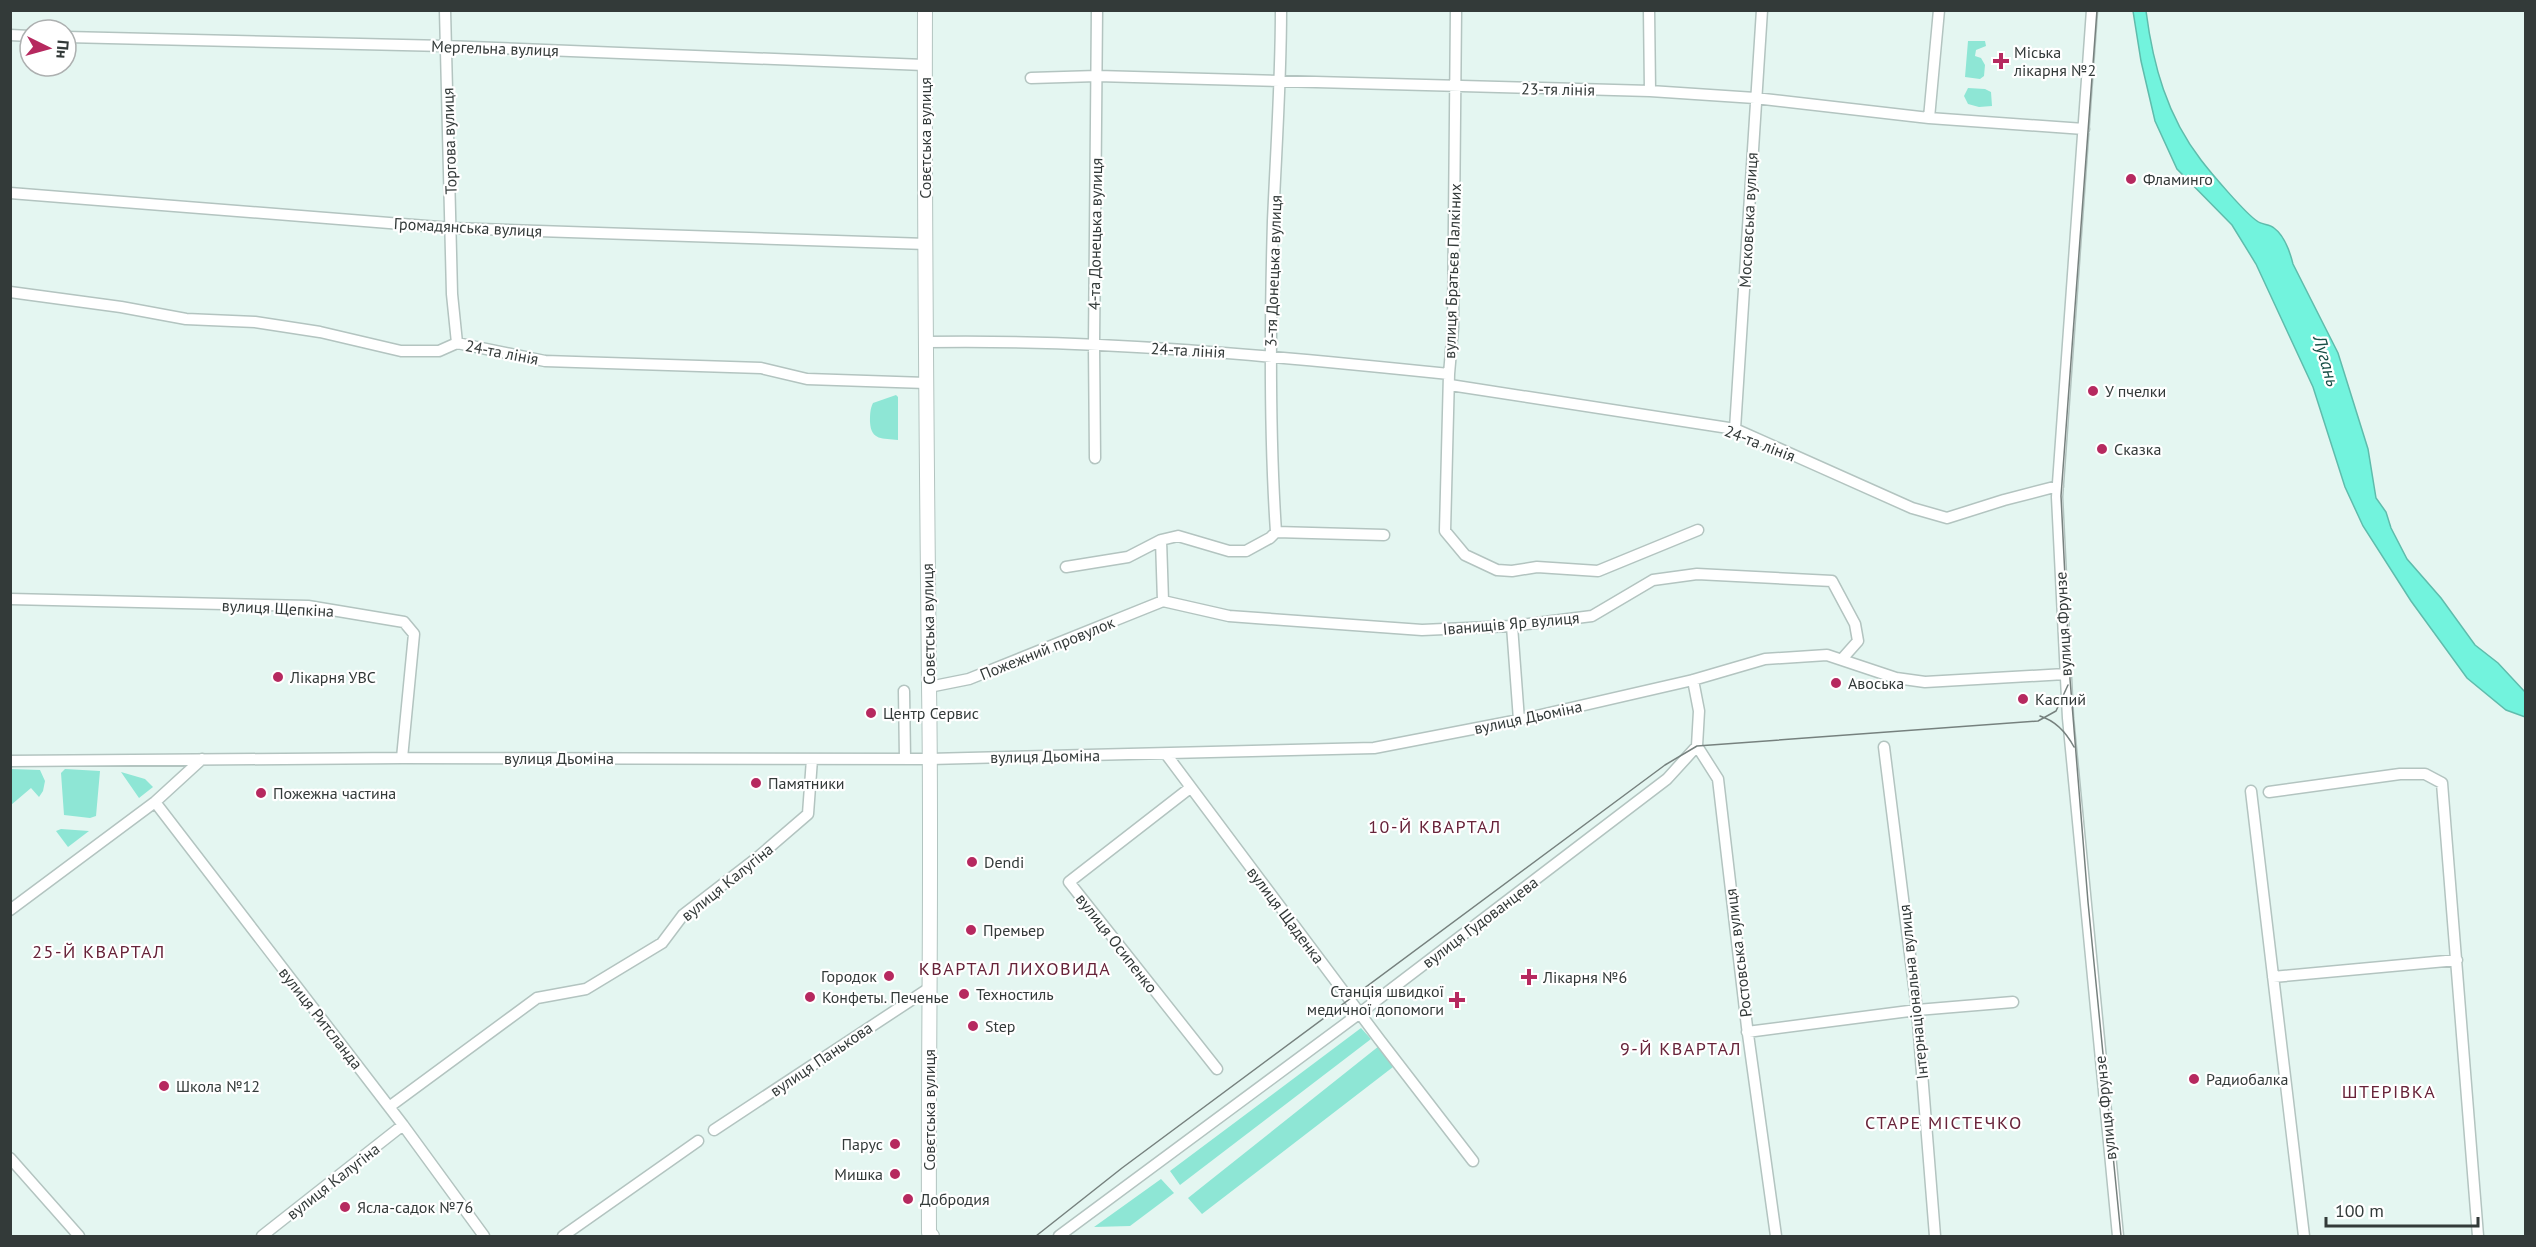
<svg xmlns="http://www.w3.org/2000/svg" width="2536" height="1247" font-family="'PT Sans',sans-serif">
<rect width="100%" height="100%" fill="#e4f6f1"/>
<path fill="#8ee6d5" d="M1968 41H1985L1986 46 1976 50 1975 56 1981 58 1985 65 1984 76 1980 79 1965 77Z
M1968 88 1985 89 1991 92 1992 106 1979 107 1968 104 1964 96Z
M896 395 898 397V440C883 438 871 441 870 422 870 415 870 409 873 403Z
M11 769 40 770 45 781 43 791 39 797 31 788 11 805Z
M65 769 100 771 96 816 90 818 64 815 61 773Z
M121 772 145 779 153 787 139 798Z
M61 829 89 831 68 847 56 831Z
M1361 1028 1371 1039 1180 1185 1170 1171Z
M1379 1046 1393 1067 1202 1214 1188 1198Z
M1161 1179 1174 1193 1130 1226 1094 1227Z"/>
<path fill="#72f3dd" stroke="#5fbcac" stroke-width="1.5" d="M2133 11H2146C2153 65 2167 116 2201 160 2211 173 2245 213 2257 221 2262 225 2270 224 2274 228 2285 236 2290 252 2293 264L2338 353 2368 449 2376 498 2386 512 2391 528 2407 559 2441 598 2475 645 2498 663 2525 692V717L2506 710 2467 678 2411 601 2363 526 2345 487 2313 387 2256 264 2232 225 2177 169 2155 121 2141 61Z"/>
<g fill="none" stroke-linecap="round" stroke-linejoin="round">
<defs>
<path id="minor" d="M445 10 452 294 457 343
M1456 10 1453 328 1449 374 1445 531 1465 555 1497 570 1512 571 1537 567 1598 571 1698 530
M1649 10 1650 91
M2092 10 2057 497 2068 718 2118 1236
M10 35 30 36
M66 37 445 46 924 65
M1031 78 1097 76 1650 91 1755 98 1929 118 2084 129
M1929 118 1939 10
M10 193 452 228 926 244
M10 292 121 307 186 319 255 322 320 332 401 351H439L457 343 545 361 761 368 807 379 926 383
M926 342C1101 339 1275 356 1449 374
M1450 385 1735 429 1912 508 1947 518 2004 500 2058 486
M1735 429 1762 10
M1095 458 1094 345 1097 10
M1276 532C1269 428 1270 325 1273 221 1276 151 1281 81 1281 10
M1161 540 1163 601
M1066 567 1128 557 1161 540 1178 536 1229 551H1246L1270 538 1276 532 1384 535
M10 599 308 606 404 622 414 634 402 758
M1163 601 1229 616 1422 630 1512 626 1592 616 1653 580 1697 574 1832 581 1855 624 1858 641 1842 659
M1512 626 1519 720
M929 687 969 679 1163 601
M904 691 905 759
M1697 746 1718 779 1747 1027 1776 1236
M1884 747 1917 1010 1935 1236
M1166 754 1379 1039 1473 1161
M10 761 402 758 929 759 1374 748 1519 720 1693 680 1765 659 1827 655 1896 678 1925 682 2065 674
M1190 788 1069 882 1217 1069
M2251 791 2304 1236
M2269 792 2400 774H2425L2442 783 2478 1236
M155 802 403 1125 484 1236
M10 910 155 802 202 759
M2273 977 2457 960
M1747 1032 1917 1010 2013 1002
M389 1107 537 998 586 989 662 943 683 915 757 858 808 814 812 759
M714 1130 928 989
M10 1158 79 1236
M262 1236 403 1125
M563 1236 698 1141
M1059 1236 1360 1013 1667 779 1697 746 1699 711 1693 680"/>
<path id="major" d="M925 10C924 236 927 461 929 686 932 868 928 1050 929 1233L932 1236"/>
</defs>
<use href="#minor" stroke="#b3c4c0" stroke-width="13"/>
<use href="#major" stroke="#b3c4c0" stroke-width="16"/>
<use href="#minor" stroke="#fff" stroke-width="10"/>
<use href="#major" stroke="#fff" stroke-width="14"/>
<path stroke="#76817e" stroke-width="1.5" d="M2097 10 2061 496 2070 679 2088 902 2121 1236
M2040 716C2056 721 2066 732 2074 747
M1036 1236 1122 1168 1665 765 1697 746 2038 721 2056 711 2068 685"/>
</g>
<g fill="#b6295f" stroke="#fff" stroke-width="2">
<path d="M1998 52h6v6h6v6h-6v6h-6v-6h-6v-6h6z"/>
<circle cx="2131" cy="179" r="6"/>
<circle cx="2093" cy="391" r="6"/>
<circle cx="2102" cy="449" r="6"/>
<circle cx="278" cy="677" r="6"/>
<circle cx="1836" cy="683" r="6"/>
<circle cx="2023" cy="699" r="6"/>
<circle cx="871" cy="713" r="6"/>
<circle cx="756" cy="783" r="6"/>
<circle cx="261" cy="793" r="6"/>
<circle cx="972" cy="862" r="6"/>
<circle cx="971" cy="930" r="6"/>
<circle cx="889" cy="976" r="6"/>
<path d="M1526 968h6v6h6v6h-6v6h-6v-6h-6v-6h6z"/>
<circle cx="964" cy="994" r="6"/>
<circle cx="810" cy="997" r="6"/>
<path d="M1454 991h6v6h6v6h-6v6h-6v-6h-6v-6h6z"/>
<circle cx="973" cy="1026" r="6"/>
<circle cx="2194" cy="1079" r="6"/>
<circle cx="164" cy="1086" r="6"/>
<circle cx="895" cy="1144" r="6"/>
<circle cx="895" cy="1174" r="6"/>
<circle cx="908" cy="1199" r="6"/>
<circle cx="345" cy="1207" r="6"/>
</g>
<g text-anchor="middle" stroke-width="4.5" stroke-linejoin="round" paint-order="stroke">
<g font-size="16" fill="#333a39" stroke="#fff">
<text transform="translate(495 48) rotate(2)" y="6">Мергельна вулиця</text>
<text transform="translate(1558 89) rotate(1)" y="6">23-тя лінія</text>
<text transform="translate(925 138) rotate(-90)" y="6">Совєтська вулиця</text>
<text transform="translate(449 141) rotate(-92)" y="6">Торгова вулиця</text>
<text transform="translate(1748 220) rotate(-87)" y="6">Московська вулиця</text>
<text transform="translate(468 227) rotate(3)" y="6">Громадянська вулиця</text>
<text transform="translate(1095 234) rotate(-89)" y="6">4-та Донецька вулиця</text>
<text transform="translate(1273 271) rotate(-88)" y="6">3-тя Донецька вулиця</text>
<text transform="translate(1452 271) rotate(-88)" y="6">вулиця Братьєв Палкіних</text>
<text transform="translate(1188 350) rotate(3)" y="6">24-та лінія</text>
<text transform="translate(502 352) rotate(11)" y="6">24-та лінія</text>
<text transform="translate(1760 443) rotate(21)" y="6">24-та лінія</text>
<text transform="translate(278 608) rotate(3)" y="6">вулиця Щепкіна</text>
<text transform="translate(1511 623) rotate(-5)" y="6">Іванищів Яр вулиця</text>
<text transform="translate(928 624) rotate(-91)" y="6">Совєтська вулиця</text>
<text transform="translate(2063 624) rotate(-93)" y="6">вулиця Фрунзе</text>
<text transform="translate(1047 648) rotate(-22)" y="6">Пожежний провулок</text>
<text transform="translate(1528 717) rotate(-12)" y="6">вулиця Дьоміна</text>
<text transform="translate(1045 756) rotate(-1)" y="6">вулиця Дьоміна</text>
<text x="559" y="764">вулиця Дьоміна</text>
<text transform="translate(727 882) rotate(-39)" y="6">вулиця Калугіна</text>
<text transform="translate(1286 915) rotate(53)" y="6">вулиця Щаденка</text>
<text transform="translate(1480 922) rotate(-37)" y="6">вулиця Гудованцева</text>
<text transform="translate(1117 943) rotate(52)" y="6">вулиця Осипенко</text>
<text transform="translate(1738 953) rotate(-97)" y="6">Ростовська вулиця</text>
<text transform="translate(1913 992) rotate(-96)" y="6">Інтернаціональна вулиця</text>
<text transform="translate(321 1018) rotate(52)" y="6">вулиця Ритсланда</text>
<text transform="translate(821 1059) rotate(-34)" y="6">вулиця Панькова</text>
<text transform="translate(2105 1108) rotate(-96)" y="6">вулиця Фрунзе</text>
<text transform="translate(929 1110) rotate(-90)" y="6">Совєтська вулиця</text>
<text transform="translate(333 1181) rotate(-38)" y="6">вулиця Калугіна</text>
</g>
<g font-size="16" fill="#333a39" stroke="#fff" text-anchor="start">
<text x="2014" y="58">Міська<tspan x="2014" dy="18">лікарня №2</tspan></text>
<text x="2143" y="185">Фламинго</text>
<text x="2105" y="397">У пчелки</text>
<text x="2114" y="455">Сказка</text>
<text x="290" y="683">Лікарня УВС</text>
<text x="1848" y="689">Авоська</text>
<text x="2035" y="705">Каспий</text>
<text x="883" y="719">Центр Сервис</text>
<text x="768" y="789">Памятники</text>
<text x="273" y="799">Пожежна частина</text>
<text x="984" y="868">Dendi</text>
<text x="983" y="936">Премьер</text>
<text x="877" y="982" text-anchor="end">Городок</text>
<text x="1543" y="983">Лікарня №6</text>
<text x="1444" y="997" text-anchor="end">Станція швидкої<tspan x="1444" dy="18">медичної допомоги</tspan></text>
<text x="976" y="1000">Техностиль</text>
<text x="822" y="1003">Конфеты. Печенье</text>
<text x="985" y="1032">Step</text>
<text x="2206" y="1085">Радиобалка</text>
<text x="176" y="1092">Школа №12</text>
<text x="883" y="1150" text-anchor="end">Парус</text>
<text x="883" y="1180" text-anchor="end">Мишка</text>
<text x="920" y="1205">Добродия</text>
<text x="357" y="1213">Ясла-садок №76</text>
</g>
<g font-size="18" font-style="italic" fill="#164f46" stroke="#fff">
<text transform="translate(2326 361) rotate(74)" y="6">Лугань</text>
</g>
<g font-size="18" letter-spacing="1.5" fill="#672339" stroke="#fff">
<text x="1435" y="833">10-Й КВАРТАЛ</text>
<text x="99" y="958">25-Й КВАРТАЛ</text>
<text x="1015" y="975">КВАРТАЛ ЛИХОВИДА</text>
<text x="1681" y="1055">9-Й КВАРТАЛ</text>
<text x="2389" y="1098">ШТЕРІВКА</text>
<text x="1944" y="1129">СТАРЕ МІСТЕЧКО</text>
</g>
</g>
<rect width="2536" height="1247" fill="none" stroke="#333a39" stroke-width="24"/>
<g transform="translate(48 48) rotate(95)"><circle r="28" fill="#ffffff" stroke="#adb0b0" stroke-width="1.5"/>
<path d="M0-4.5L10 22L0 15L-10 22Z" fill="#b6295f"/>
<text y="-9" font-size="16" font-weight="bold" text-anchor="middle" fill="#333a39">Пн</text>
</g>
<path d="M2326 1217v9h152v-9" fill="none" stroke="#333a39" stroke-width="3"/>
<text x="2335" y="1217" font-size="18" fill="#333a39" stroke="#ffffff" stroke-width="4.5" paint-order="stroke">100 m</text>
</svg>
